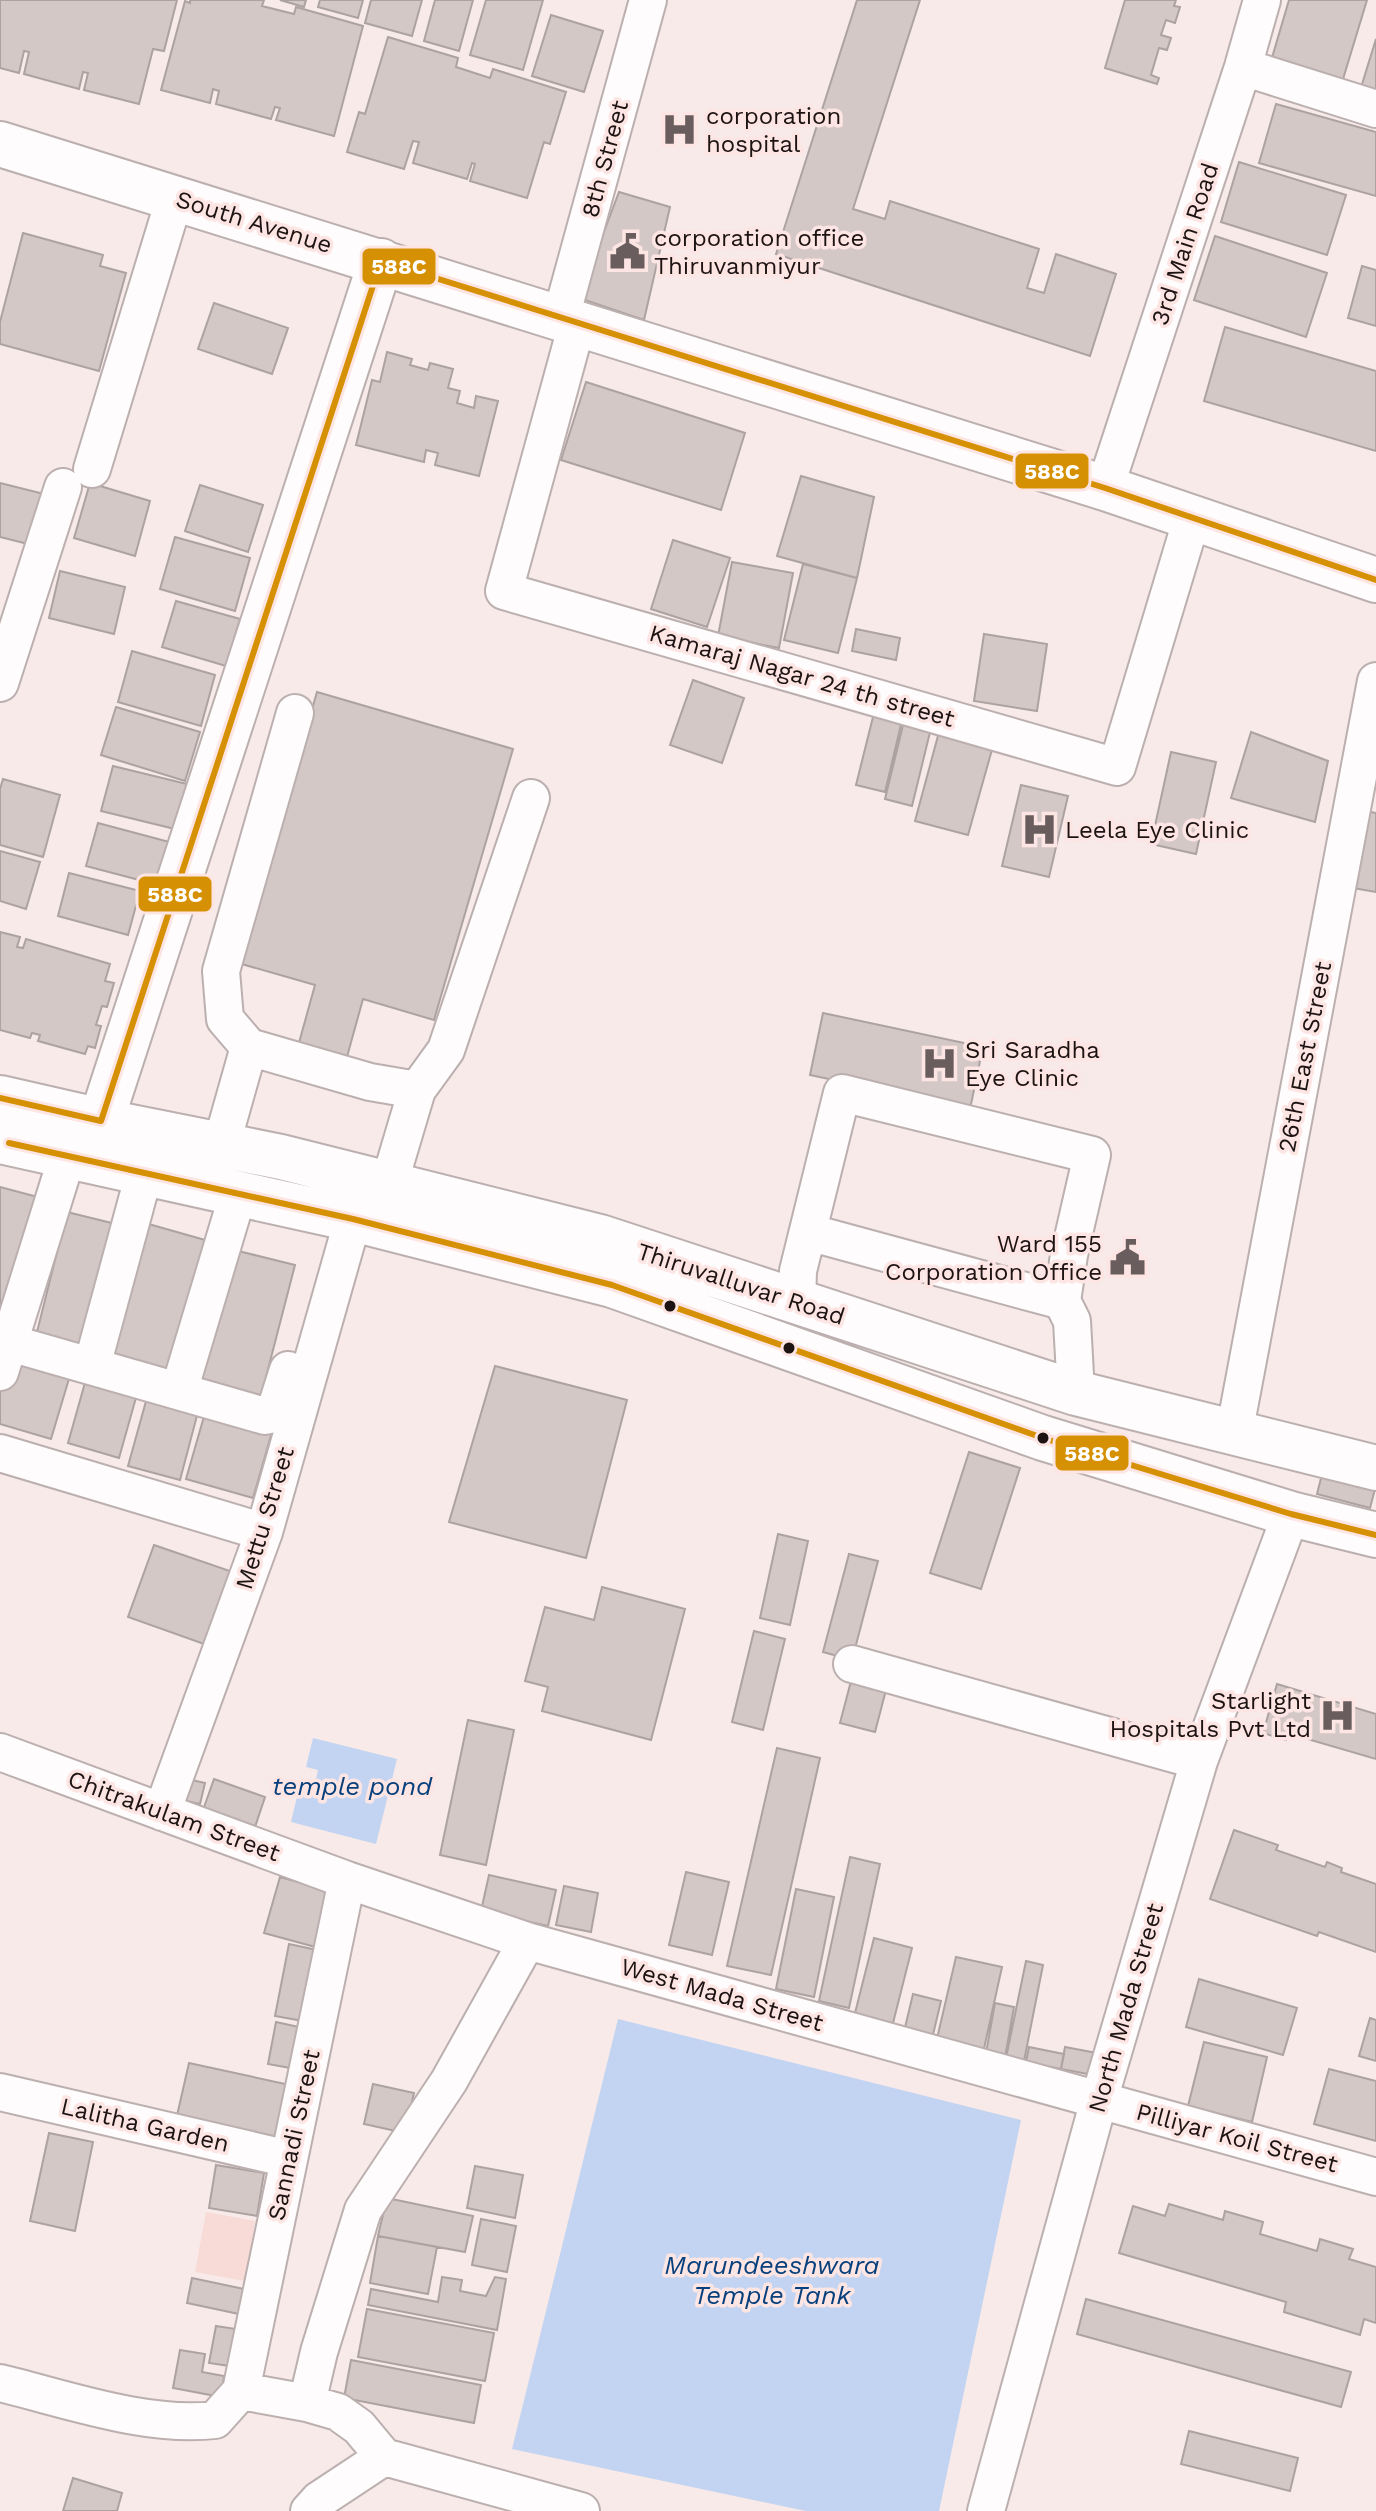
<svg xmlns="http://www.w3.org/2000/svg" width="1376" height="2511" font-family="'Work Sans',sans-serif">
<rect width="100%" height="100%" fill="#f7eae9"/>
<path fill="#f8dad7" d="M206 2212 255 2221 245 2281 195 2272Z"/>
<path fill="#c2d4f1" d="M313 1738 397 1759 376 1844 291 1822 301 1780 315 1783 318 1770 306 1767Z
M618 2019 1021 2120 939 2511H806L512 2449Z"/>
<path fill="#d4c8c7" stroke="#ada2a2" stroke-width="2" d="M0 0H177L164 51 153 49 139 104 84 90 88 73 83 72 79 89 24 74 29 52 24 51 19 73 0 68Z
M190 0H264L262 6 294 14 296 7 363 26 334 136 276 120 280 108 275 107 271 119 216 104 219 91 213 89 210 103 161 90 185 1 190 3Z
M280 0H306L304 7Z
M320 0H363L358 18 318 7Z
M371 0H422L412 36 365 23Z
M435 0H473L459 51 424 41Z
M486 0H543L523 70 470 55Z
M857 0H920L853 209 885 219 890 201 1039 249 1027 288 1044 293 1056 254 1116 274 1090 356 776 254Z
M1125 0H1176L1174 6 1180 7 1175 23 1166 20 1161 35 1171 38 1167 50 1159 48 1151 75 1159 78 1157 84 1105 68Z
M1289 0H1367L1340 89 1269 68Z
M551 15 603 31 584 92 532 76Z
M388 37 458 58 456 67 490 78 493 69 566 92 550 144 544 142 527 198 470 181 475 164 472 163 467 179 413 163 419 142 413 141 404 169 347 152 359 112 365 114Z
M1376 39V102L1358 97Z
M1276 104 1376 132V196L1259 163Z
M1239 162 1346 195 1327 255 1221 222Z
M619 192 670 207 644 320 579 298Z
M23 233 103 255 100 266 126 273 99 371 0 344V322Z
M1215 236 1327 273 1306 337 1194 300Z
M1362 266 1376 270V326L1348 318Z
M214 303 288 328 272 374 198 349Z
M1225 327 1376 371V451L1204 401Z
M387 352 412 359 410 365 428 370 430 363 453 369 448 388 460 391 457 403 474 408 476 396 498 401 479 476 435 465 438 453 426 450 424 462 356 445 372 380 380 382Z
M586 382 745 433 721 510 561 460Z
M801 476 874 497 857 578 777 556Z
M0 483 48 495 36 546 0 537Z
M90 483 150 501 135 556 74 538Z
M200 485 263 505 248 552 185 531Z
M175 537 250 558 235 611 160 589Z
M673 540 730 558 707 627 651 609Z
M732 562 793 573 779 648 718 636Z
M803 564 857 578 838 653 784 640Z
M60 571 125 587 114 634 49 618Z
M176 601 240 619 226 666 162 647Z
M856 629 900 638 896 660 852 651Z
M984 634 1047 644 1037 711 974 701Z
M132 651 215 675 201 726 118 702Z
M693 680 744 698 722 763 670 745Z
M317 692 513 749 434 1020 363 999 345 1064 297 1050 315 985 238 963Z
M116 707 200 732 185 781 101 755Z
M875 709 903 716 885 792 856 785Z
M905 717 932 724 912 806 885 799Z
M939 732 993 746 968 835 915 821Z
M1251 732 1328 761 1315 822 1231 798Z
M1171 752 1216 762 1196 854 1151 844Z
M113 766 191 785 179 830 101 811Z
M3 779 60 795 43 857 0 845V789Z
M1021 785 1068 796 1049 877 1002 866Z
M1361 810 1376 813V892L1347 887Z
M98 823 173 843 162 886 86 866Z
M0 851 40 862 26 909 0 901Z
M69 873 140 891 128 935 58 916Z
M0 932 20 937 17 947 23 948 26 939 110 964 105 981 114 983 107 1007 102 1006 96 1025 101 1026 95 1048 88 1046 85 1054 38 1041 40 1035 32 1033 30 1038 0 1030Z
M823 1013 983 1047 970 1109 810 1075Z
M0 1187 45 1199 0 1315Z
M67 1212 120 1225 89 1349 36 1336Z
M145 1223 212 1242 173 1376 106 1357Z
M226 1248 295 1265 258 1408 189 1390Z
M11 1355 71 1372 51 1439 0 1424V1391Z
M495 1366 627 1400 586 1558 449 1522Z
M88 1372 139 1387 119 1458 68 1443Z
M148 1394 199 1408 180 1480 128 1466Z
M205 1413 272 1432 253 1498 186 1479Z
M969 1452 1020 1468 981 1589 930 1573Z
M1324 1466 1376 1485 1370 1508 1317 1494Z
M778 1534 808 1541 790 1625 760 1618Z
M154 1545 230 1571 204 1644 128 1617Z
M849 1554 878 1561 852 1660 823 1652Z
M602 1587 685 1609 651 1740 542 1711 548 1687 525 1681 545 1607 594 1620Z
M754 1631 785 1639 763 1730 732 1722Z
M851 1681 886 1690 875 1732 840 1723Z
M1277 1684 1376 1714V1759L1287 1733 1286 1740 1263 1733Z
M468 1720 514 1730 486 1865 440 1855Z
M777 1748 820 1758 771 1975 727 1966Z
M183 1778 205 1783 200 1804 178 1799Z
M214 1779 265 1797 254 1830 202 1813Z
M1234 1830 1278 1845 1276 1850 1325 1867 1327 1862 1342 1868 1341 1872 1376 1884V1952L1319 1932 1317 1936 1210 1899Z
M850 1857 880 1864 849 2008 819 2001Z
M686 1872 729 1882 712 1955 669 1945Z
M489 1875 556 1890 548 1926 481 1911Z
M280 1877 334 1892 319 1948 264 1933Z
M564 1886 598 1893 591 1932 556 1925Z
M796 1889 834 1897 814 1997 776 1989Z
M874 1938 912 1948 892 2027 854 2017Z
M289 1944 317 1950 303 2021 275 2016Z
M956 1957 1002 1967 983 2053 936 2043Z
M1026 1961 1043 1965 1024 2061 1006 2058Z
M1199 1979 1297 2008 1283 2055 1186 2027Z
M913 1994 941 2001 931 2043 903 2036Z
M995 2003 1014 2007 1005 2057 986 2053Z
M1370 2018 1376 2020V2061L1359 2056Z
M276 2022 299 2027 296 2069 268 2064Z
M1204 2042 1267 2057 1252 2122 1188 2106Z
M1029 2047 1064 2054 1061 2069 1026 2062Z
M1065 2047 1097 2053 1093 2075 1061 2069Z
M189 2063 290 2085 277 2142 176 2120Z
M1329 2069 1376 2081V2141L1314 2124Z
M373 2084 414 2093 405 2133 364 2124Z
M49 2133 93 2142 75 2231 30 2221Z
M216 2165 264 2173 257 2216 209 2208Z
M475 2166 523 2175 515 2218 467 2208Z
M387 2198 473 2216 465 2252 378 2236Z
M1169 2204 1223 2220 1225 2211 1263 2222 1260 2234 1317 2251 1320 2239 1353 2249 1349 2259 1376 2267V2323L1364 2319 1360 2335 1284 2312 1286 2302 1119 2253 1133 2206 1165 2216Z
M481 2219 516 2226 507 2272 472 2265Z
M378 2236 437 2247 428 2294 370 2283Z
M442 2277 462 2280 460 2291 486 2296 495 2277 506 2279 497 2330 368 2305 371 2289 438 2302Z
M192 2278 244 2289 239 2314 187 2303Z
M1086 2299 1351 2372 1341 2407 1077 2334Z
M367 2309 494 2333 485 2381 358 2357Z
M216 2326 236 2329 230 2366 209 2363Z
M180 2350 205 2354 202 2372 224 2376 221 2397 173 2388Z
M351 2360 481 2385 474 2423 344 2398Z
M1189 2431 1298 2458 1290 2491 1181 2464Z
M73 2478 122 2493 117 2511H63Z"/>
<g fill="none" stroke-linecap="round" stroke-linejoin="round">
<defs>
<path id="minor" d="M1243 67 1376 109
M561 317 648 0
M577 324 504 591 1117 767 1192 518
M92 469 175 197
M1105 488 1243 67 1262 0
M0 683 63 487
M295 713 221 971 225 1019 249 1047 370 1082 417 1090 446 1050 531 798
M221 1146 249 1047
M389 1184 417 1090
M808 1232 1062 1301
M797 1303 798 1271 842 1093 1092 1155 1069 1255 1062 1301 1072 1321 1076 1393
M10 1343 265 1416 274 1414 288 1370
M92 1366 144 1174
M0 1372 67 1157
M179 1391 238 1194
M1234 1434 1376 681
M0 1453 264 1532
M852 1664 1199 1761
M0 1752 347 1880 527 1941 1376 2177
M162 1812 264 1532 353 1219
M0 2092 289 2159
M0 2383C66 2399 147 2428 215 2420L241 2391 307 2403 338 2412 359 2427 384 2457 581 2511
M241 2391 347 1880
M307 2403 319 2352 363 2210 449 2081 527 1941
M309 2511 319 2500 384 2457
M986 2511 1099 2100 1199 1761 1291 1514"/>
<path id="major" d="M0 144 1105 488 1376 580
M0 1098 101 1121 281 1157 600 1237 1076 1393 1376 1468
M101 1121 381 261
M0 1141 353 1219 612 1285 1043 1438 1291 1514 1376 1535"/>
</defs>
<use href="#minor" stroke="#bbb0af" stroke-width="40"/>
<use href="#major" stroke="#bbb0af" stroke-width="48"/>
<use href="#minor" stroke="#fefcfc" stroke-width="36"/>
<use href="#major" stroke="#fefcfc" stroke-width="44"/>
<defs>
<path id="bus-1" d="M0 1098 101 1121 381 261 1105 488 1376 580
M9 1143 353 1219 612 1285 1043 1438 1291 1514 1376 1535"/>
</defs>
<use href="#bus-1" stroke="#fde5e3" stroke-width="12"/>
<use href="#bus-1" stroke="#d69003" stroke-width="6"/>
</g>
<defs>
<symbol id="hospital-bare" viewBox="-9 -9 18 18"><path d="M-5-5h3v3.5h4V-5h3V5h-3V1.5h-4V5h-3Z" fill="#695e5d" stroke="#fde5e3" stroke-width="2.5" paint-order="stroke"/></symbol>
<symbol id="civic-bare" viewBox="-9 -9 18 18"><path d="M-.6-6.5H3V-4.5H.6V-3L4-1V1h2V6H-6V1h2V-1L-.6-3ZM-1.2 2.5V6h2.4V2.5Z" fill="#695e5d" stroke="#fde5e3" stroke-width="2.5" paint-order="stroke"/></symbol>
</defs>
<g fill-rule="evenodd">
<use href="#hospital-bare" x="654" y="104" width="51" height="51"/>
<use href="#civic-bare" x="602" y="226" width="51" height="51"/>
<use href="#hospital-bare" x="1014" y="804" width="51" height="51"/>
<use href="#hospital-bare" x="914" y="1038" width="51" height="51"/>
<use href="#civic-bare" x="1102" y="1232" width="51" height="51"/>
<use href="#hospital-bare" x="1312" y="1690" width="51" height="51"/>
</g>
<g fill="#1c1312" stroke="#fde5e3" stroke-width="3">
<circle cx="670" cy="1306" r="7"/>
<circle cx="789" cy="1348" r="7"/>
<circle cx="1043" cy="1438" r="7"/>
</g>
<g text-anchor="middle" stroke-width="7" stroke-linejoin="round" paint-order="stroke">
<g font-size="24" fill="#1c1312" stroke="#fde5e3" text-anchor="start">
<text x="706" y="124">corporation<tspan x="706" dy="28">hospital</tspan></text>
<text x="654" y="246">corporation office<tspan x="654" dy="28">Thiruvanmiyur</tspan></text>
<text x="1065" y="838">Leela Eye Clinic</text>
<text x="965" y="1058">Sri Saradha<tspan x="965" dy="28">Eye Clinic</tspan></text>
<text x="1102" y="1252" text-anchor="end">Ward 155<tspan x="1102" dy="28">Corporation Office</tspan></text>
<text x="1311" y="1709" text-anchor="end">Starlight<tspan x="1311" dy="28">Hospitals Pvt Ltd</tspan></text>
</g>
<g font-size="24" fill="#1c1312" stroke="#fde5e3">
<text transform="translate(605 159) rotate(-75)" y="8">8th Street</text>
<text transform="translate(254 222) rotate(17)" y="8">South Avenue</text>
<text transform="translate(1185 244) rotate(-72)" y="8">3rd Main Road</text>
<text transform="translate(802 676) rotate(16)" y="8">Kamaraj Nagar 24 th street</text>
<text transform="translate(1305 1057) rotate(-79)" y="8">26th East Street</text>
<text transform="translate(741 1284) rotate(18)" y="8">Thiruvalluvar Road</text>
<text transform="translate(265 1518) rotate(-73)" y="8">Mettu Street</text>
<text transform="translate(174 1816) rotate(20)" y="8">Chitrakulam Street</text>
<text transform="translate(722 1995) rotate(16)" y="8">West Mada Street</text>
<text transform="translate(1126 2008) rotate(-74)" y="8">North Mada Street</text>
<text transform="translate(145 2125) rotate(13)" y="8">Lalitha Garden</text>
<text transform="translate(294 2135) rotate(-78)" y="8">Sannadi Street</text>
<text transform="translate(1237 2138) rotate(15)" y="8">Pilliyar Koil Street</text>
</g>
<g font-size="26" font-style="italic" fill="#07407c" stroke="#fde5e3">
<text x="352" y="1795">temple pond</text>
<text x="772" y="2274">Marundeeshwara<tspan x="772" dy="30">Temple Tank</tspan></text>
</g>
</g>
<g stroke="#fde5e3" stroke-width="3">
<rect x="361" y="247" width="76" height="39" rx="8" fill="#d69003"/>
<rect x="1014" y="452" width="76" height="38" rx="8" fill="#d69003"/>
<rect x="137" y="875" width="76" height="38" rx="8" fill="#d69003"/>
<rect x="1054" y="1434" width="76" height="38" rx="8" fill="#d69003"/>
</g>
<g font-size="22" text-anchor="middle" font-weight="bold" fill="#fff">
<text x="399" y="274">588C</text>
<text x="1052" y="479">588C</text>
<text x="175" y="902">588C</text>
<text x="1092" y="1461">588C</text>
</g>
</svg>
